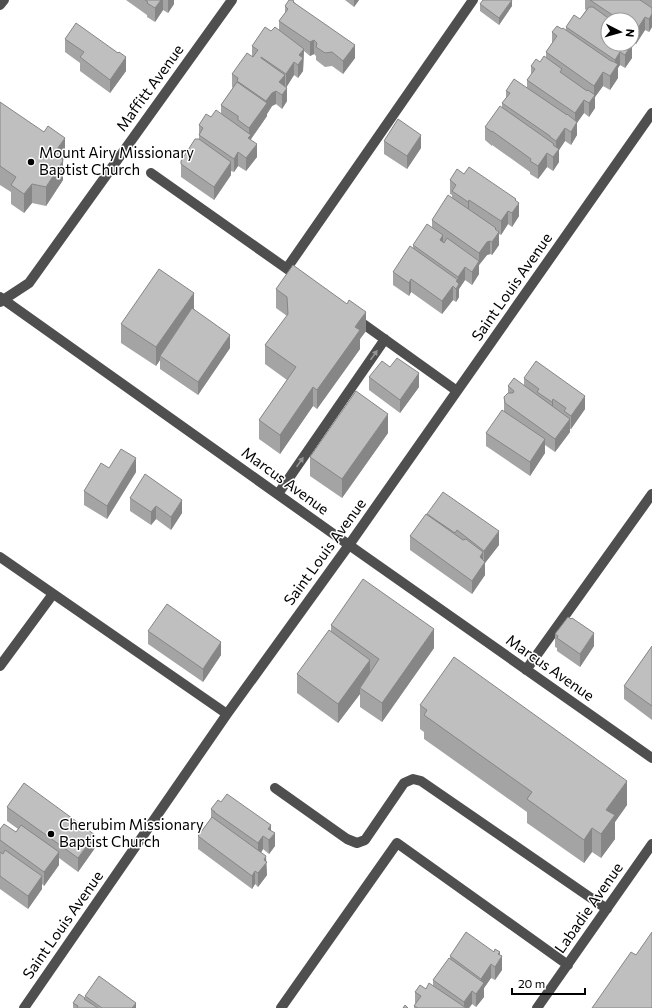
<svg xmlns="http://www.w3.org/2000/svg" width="652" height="1008" font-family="Commissioner,sans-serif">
<rect width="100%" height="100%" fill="#fff"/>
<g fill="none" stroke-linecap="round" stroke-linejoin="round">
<path stroke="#4f4f4f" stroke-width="10" d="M0 5 4 0
M151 173 300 278
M287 268 473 0
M0 297 349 545 652 758
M0 302 29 283 232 0
M355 318 457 391
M278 494 385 339
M0 557 227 714
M0 666 53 594
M526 670 652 494
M275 788 347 839 357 843 365 840 404 783 413 779 421 781 607 909
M24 1008 227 714 349 545 652 113
M281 1008 397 843 568 965
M537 1008 652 844"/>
</g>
<path fill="#a4a4a4" d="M126 0H174V4L168 13 163 10 155 22 147 17V15Z
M345 0H359L354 7Z
M512 0V6L499 25 480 11V4Z
M585 0H652V27L649 32 645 30 636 44 632 42V20H608L632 44V58L625 68 620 65 618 68V78L610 90 603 86 595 97V108L589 117 584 113 577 122V135L571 145 565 141 559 150V162L553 171 547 167 538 179 530 174V172L492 145V146L485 140V127L502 108V103L506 98V91L527 88V80L531 75V66L540 62 546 57V52L552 43V32L562 29 566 30V27L580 19 586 10 585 9Z
M294 2 355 58 343 74 332 66 325 67 316 60V56L314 54 310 56 304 51 303 71 298 78 294 75 286 87 287 101 282 109 276 104 272 106 267 114V116L251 139 257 157 246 171 238 166 234 172 231 171V175L214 200 181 177V161L199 139V125L211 117 221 114V105L233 88 232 87V74L252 56V46L271 31 279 30V21L285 13V6Z
M65 39 126 71 110 93 80 71V63L65 52Z
M0 102 65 157 63 160V180L46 206 32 203 24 213 11 204V192L0 185Z
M384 141 421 148 407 169 384 154Z
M464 174 516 201 519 216 512 227 508 224 501 235 499 234V245L492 255 490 254 487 255 479 265V274L472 285 465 280 459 289V297L456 302 453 300 442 314 411 292 409 296 393 285V272L413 248V245L432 227V220L452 198V195L450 194V180Z
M276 289 366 331 360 339V349L317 409 313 406 280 454 259 439V420L287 380 265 364V345L287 316 276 308Z
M194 309 230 348 198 395 160 369V360L156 366 121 343V324Z
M390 367 419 387 400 413 369 390V377Z
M524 378 585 409 571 429H570V432L555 452 545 445V453L530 476 486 446V433L504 412V397L508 393V386L524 385Z
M388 433 342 498 310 476V457Z
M109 468 136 472 107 519 84 505V491Z
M130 498 182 513 171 530 156 519 151 525 130 511Z
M427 514 499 545 485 563V575L472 594 410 550V536L427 515Z
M331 625 434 648 382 722 360 707V694L338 723 297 693V674L331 631Z
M148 631 221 655 203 682 148 644Z
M555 634 594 646 580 667 557 651V648L555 647Z
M652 646V720L624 699V686Z
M420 705 627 805 615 822V839L601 858 592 852 584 863 527 823V812L424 739V732L420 729Z
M7 807 95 848 78 872 59 858V865L44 886 42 884V889L28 909 0 889V829L16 832 18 829 7 821Z
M211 809 271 830 275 846 269 854 263 849 261 853 266 861 267 875 258 887 255 884 252 889 198 849V836L211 818Z
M494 952 500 955 502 970 495 980 491 978 484 988V997L476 1007 472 1004 469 1008H414V1006L415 1004V992L426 989 433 986V980L450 959V956Z
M85 996 136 1008H73V1003L85 999Z"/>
<path fill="#868686" d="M161 0H163V10L155 22V8Z
M168 0H174V4L168 13Z
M354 0H359L354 7Z
M512 0V6L499 25V18Z
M652 14V27L649 32V19Z
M645 17V30L636 44V31Z
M314 40V54L310 56V42Z
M627 44H632V58L625 68V55Z
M355 45V58L343 74V61Z
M304 49 303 71 298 78V65L299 55Z
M620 52V65L618 68V78L610 90V76L615 69V60Z
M126 57V71L110 93V80Z
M294 62V75L286 88V74Z
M603 72V86L595 97V108L589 117V103L594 97V86Z
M285 75V88L279 82Z
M287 88V101L282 109V95Z
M276 91V104L272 106 267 114V116L251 139V148L248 138 249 137V128L266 104V101L272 93Z
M584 100V113L575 126V113Z
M577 122V135L571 145V132Z
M565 128V141L559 150V162L553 171V145L554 144V156L556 153V141Z
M421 135V148L407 169V156Z
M65 138V157L57 168V149Z
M257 144V157L246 171V158Z
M238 152V166L234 172V159Z
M547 153V167L538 179V166Z
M63 161V180L46 206V187Z
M231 162V175L214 200V187Z
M32 184V203L24 213V194Z
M516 199V208L519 203V216L512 227V213L515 200Z
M469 200V213L468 215V202Z
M508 211V224L501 235V221Z
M496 228V237L499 232V245L492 255V242L495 229Z
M443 235V249L440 240Z
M490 241V254L487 255 479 265V274L472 285V272L479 262V253L487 242Z
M465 267V280L459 289V297L456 302V281L458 280V286V277Z
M411 279V292L409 296V283Z
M453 286V300L442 314V301Z
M194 293V312L160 356V360L156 366V347Z
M366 312V331L360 339V349L317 409V390L355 327Z
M230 335V348L198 395V382Z
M419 373V387L400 413V400Z
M313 387V406L280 454V435Z
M585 396V409L571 429V416Z
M553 399V413L552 415V402Z
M388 414V433L342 498V479Z
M570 419V432L555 452V439Z
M545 439V453L530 476V462Z
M136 458V472L107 519V506Z
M182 500V513L171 530V517Z
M156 506V519L151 525V512Z
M499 531V545L485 563V575L472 594V581L480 557 483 552V564L484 563V551Z
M434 629V648L382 722V703Z
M594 633V646L580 667V654Z
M221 642V655L203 682V669Z
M370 660V679L360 688V694L338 723V704Z
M627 781V805L615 822V839L601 858V834L606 810Z
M271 825V838L275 833V846L269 854 268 829Z
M592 828V852L584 863V840Z
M95 835V848L78 872V858Z
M263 836V849L258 857V843Z
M59 852V865L44 886V872Z
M266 856 267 875 258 887V873L264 860Z
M255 871V884L252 889V876Z
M42 876V889L28 909V896Z
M500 952V959L502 956V970L495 980V967L498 954Z
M491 964V978L484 988V997L476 1007V994L478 980 479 979V990L481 987V979Z
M472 991V1004L469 1008H464V1002Z
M136 1003V1008H132Z"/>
<path fill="#bfbfbf" stroke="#868686" d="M145 0H161L155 8 147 3 148 2Z
M289 0H292L294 1 293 2 355 45 343 61 332 52 325 53 316 47 317 43 314 40 310 42 279 21 288 9 285 6Z
M483 0H512L499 18 480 4Z
M590 0H640L652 8V14L649 19 645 17 636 31 632 29V20H620Z
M589 7H593L611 20H608V44H632L625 55 620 52 615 60 566 27 574 15 580 19Z
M76 23 118 53 119 52 126 57 110 80 80 57 84 52 65 39Z
M557 26 562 29 563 28 611 61H612L618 64 610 76 603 72 594 86 546 52 557 36 552 32Z
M265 27 271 31 275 27 304 49 299 55 303 58 298 65 294 62 286 74 261 57V58L285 75 279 82 287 88 282 95 276 91 272 93 266 101 237 81 238 78 232 74 247 53 253 57 255 54 258 50 252 46Z
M544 56 562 69 560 72 587 91 588 90 595 95 589 103 584 100 575 113 527 80 535 69 531 66 536 59 540 62Z
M514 79 567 115V114L577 122 571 132 565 128 556 141 550 137V136L502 103 510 93 506 91Z
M237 82 267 103 249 128 238 120V116L221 105Z
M0 102 44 132 48 126 65 138 57 149 63 161 46 187 32 184 24 194 11 185 16 177 0 166Z
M500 106 554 144 553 145 559 149 553 157 547 153 538 166 530 161 531 159 492 131V132L485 127Z
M216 110 251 135 248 138 257 144 246 158 238 152 234 159 199 135 203 128 199 125 206 114 211 117Z
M398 119 421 135 407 156 384 141Z
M195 139H199L231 162 214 187 181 164V161Z
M469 167 516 199 515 200 519 203 512 213 508 211 501 221 469 200 468 202 452 191 456 185 450 180 457 169 464 174Z
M448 195 496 228 495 229 499 232 492 242 490 241 487 242 479 253 432 220Z
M427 224 443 235 440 240 444 243 447 238 479 261 472 272 465 267 458 277 413 245Z
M410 246 458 280 456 281 459 284 456 289 453 286 442 301 411 279 409 283 393 272Z
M293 265 347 304 349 300 366 312 355 327 360 330 317 390 313 387 280 435 259 420 296 367 265 345 288 314 287 297 276 289Z
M159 269 194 293 156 347 121 324Z
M192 308 230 335 198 382 160 356Z
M397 358 419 373 400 400 369 377 382 361 390 367Z
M536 361 585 396 571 416 564 411 566 408 553 399 552 402 537 392 539 389 524 378Z
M514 378 570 419 555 439 505 403 504 397 508 393H513L514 391 508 386Z
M356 391 388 414 342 479 310 457Z
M502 410 545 439 530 462 486 433Z
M121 449 136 458 107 506 84 491 101 463 109 468Z
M145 474 182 500 171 517 156 506 151 512 130 498Z
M443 492 499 531 484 551 457 530 455 533 427 514Z
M426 514 463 540 466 539 483 552 480 557 485 562 472 581 410 536Z
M363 579 434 629 382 703 360 688 379 659 331 625Z
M167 604 221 642 203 669 148 631Z
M568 617 571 619 572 618 594 633 580 654 557 638 558 636 555 634Z
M329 630 370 660 338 704 297 674Z
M652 646V706L624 686Z
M454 657 627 781 606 810 615 815 601 834 592 828 584 840 527 799 532 792 424 715 427 710 420 705Z
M24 783 95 835 78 858 7 807Z
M227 794 271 825 268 829 275 833 269 840 263 836 258 843 214 812H215L211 809 218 800 221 802Z
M212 817 266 856 264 860 267 862 258 873 255 871 252 876 198 836Z
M4 824 16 832 21 825 59 852 44 872 0 840V829Z
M5 850 42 876 28 896 0 876V852L3 854Z
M466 932 494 952 495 949 500 952 498 954 502 956 495 967 491 964 481 979 450 956Z
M652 932V1008H592L631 952 636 955Z
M449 958 484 983 476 994 472 991 464 1002 433 980Z
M99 976 136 1003 132 1008H102L85 996Z
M429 983 466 1008H418L414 1006 421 996 415 992 420 985 426 989Z
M79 994 85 998 84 999 98 1008H77L78 1006 73 1003Z
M405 1005 408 1008H403Z"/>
<defs><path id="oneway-solid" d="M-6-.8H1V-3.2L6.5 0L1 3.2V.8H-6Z"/></defs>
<g fill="#959595">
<use href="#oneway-solid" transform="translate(374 355) rotate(-55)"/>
<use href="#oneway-solid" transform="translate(300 462) rotate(-55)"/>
</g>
<g fill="#000" stroke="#fff" stroke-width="1.5">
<circle cx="31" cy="162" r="4"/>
<circle cx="51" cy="834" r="4"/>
</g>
<g text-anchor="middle" stroke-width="3" stroke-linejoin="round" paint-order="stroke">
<g font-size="15" fill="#000" stroke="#fff">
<text transform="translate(150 88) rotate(-54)" y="5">Maffitt Avenue</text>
<text transform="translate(512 287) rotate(-55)" y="5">Saint Louis Avenue</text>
<text transform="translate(285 481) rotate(36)" y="5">Marcus Avenue</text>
<text transform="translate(325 552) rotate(-54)" y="5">Saint Louis Avenue</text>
<text transform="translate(550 668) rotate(35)" y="5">Marcus Avenue</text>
<text transform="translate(589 908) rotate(-55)" y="5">Labadie Avenue</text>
<text transform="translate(63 925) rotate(-55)" y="5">Saint Louis Avenue</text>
</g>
<g font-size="15" fill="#000" stroke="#fff" text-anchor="start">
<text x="39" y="158">Mount Airy Missionary<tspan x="39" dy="17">Baptist Church</tspan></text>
<text x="59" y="830">Cherubim Missionary<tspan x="59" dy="17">Baptist Church</tspan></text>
</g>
</g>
<g transform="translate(620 32) rotate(96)"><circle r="19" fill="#ffffff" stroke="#999999"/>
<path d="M0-3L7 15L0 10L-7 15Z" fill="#000000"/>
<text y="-6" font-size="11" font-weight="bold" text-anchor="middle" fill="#000000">N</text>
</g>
<path d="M512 988v6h73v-6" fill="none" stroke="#000000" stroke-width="2"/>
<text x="518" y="988" font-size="12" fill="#000000" stroke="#ffffff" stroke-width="3" paint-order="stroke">20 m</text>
</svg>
